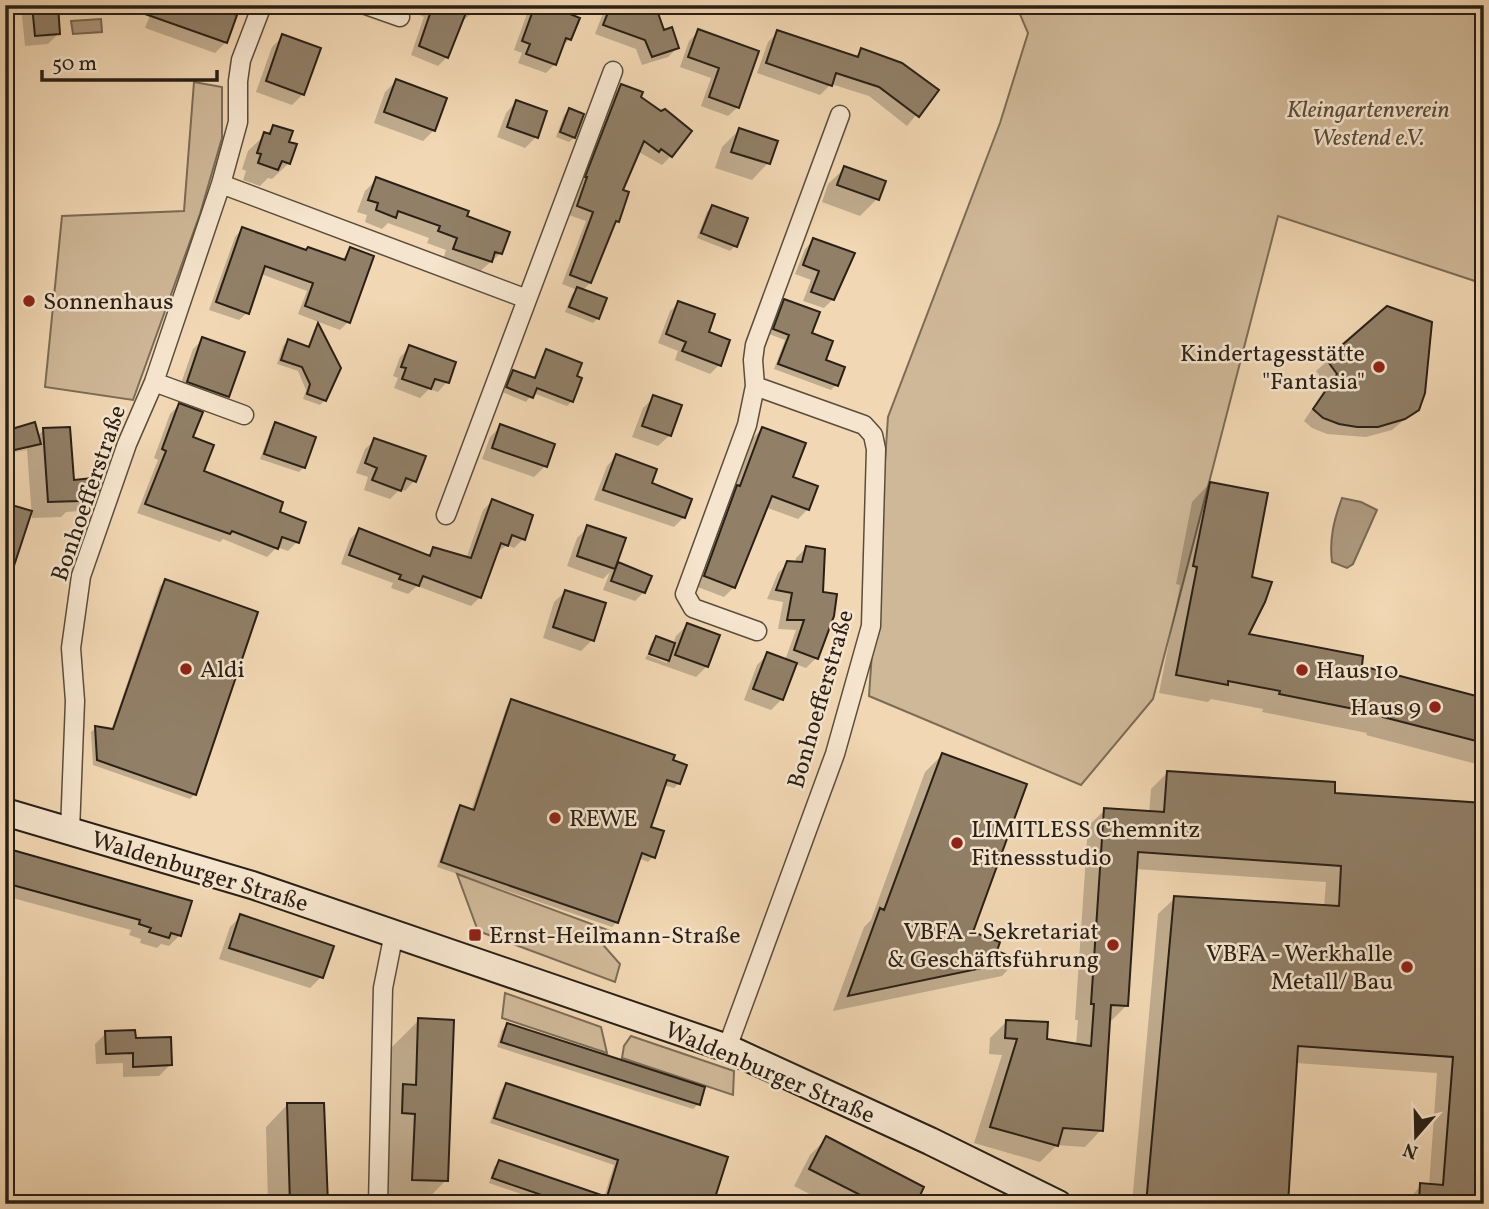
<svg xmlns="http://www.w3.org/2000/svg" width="1489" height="1209" font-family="Vollkorn,serif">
<rect width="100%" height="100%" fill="#f1d7b3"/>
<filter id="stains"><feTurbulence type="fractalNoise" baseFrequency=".00286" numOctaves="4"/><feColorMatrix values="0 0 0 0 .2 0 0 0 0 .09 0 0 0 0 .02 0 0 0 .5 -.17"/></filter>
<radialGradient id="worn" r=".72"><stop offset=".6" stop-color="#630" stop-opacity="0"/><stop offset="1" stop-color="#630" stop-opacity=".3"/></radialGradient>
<path fill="#cfb898" stroke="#7c6c56" stroke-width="2" d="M1016 5H1484V284L1278 216 1153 699 1081 785 869 696 888 417 1000 123 1028 33Z
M194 82 222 87V138L200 214 133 400 45 387 62 216 184 211Z
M457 874 613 932 604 946 620 964 615 982 478 931Z
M505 993 601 1027 607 1053 502 1018Z
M631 1036 734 1071 733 1095 622 1058 624 1046Z"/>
<path fill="#ad987d" stroke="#786853" stroke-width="2" d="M101 19 102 32 73 34 71 21Z
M1342 498 1361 502 1377 510 1353 564 1347 568 1332 562C1329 539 1334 520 1342 498Z"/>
<path fill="#0003" d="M21 5H56L59 33 48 44 25 46Z
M154 5 226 42 215 53 145 28Z
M424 5H474L470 15 460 23 447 57 438 66 411 55 424 17 420 15Z
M530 5H553L552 9 570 39 560 48 555 64 546 73 518 63 522 53 514 50Z
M606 5H643L642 9 677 48 668 57 642 65 636 49 595 34Z
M699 31 757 52 738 107 728 116 701 106 711 78 680 67 689 41Z
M778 32 854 58 862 50 936 91 907 126 869 96 831 84 820 95 757 73 768 42Z
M283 36 303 94 292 105 256 92 272 47Z
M396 81 434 130 423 141 374 123 385 92Z
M622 86 639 97 671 156 662 165 637 151 621 191 617 221 612 227 590 283 582 291 598 318 593 323 565 312 572 294 577 290 562 284 586 221 569 215 578 186 613 95Z
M516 102 536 137 525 148 497 137 506 113Z
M569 110 574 138 569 142 556 137 564 115Z
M273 127 287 143 289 163 272 179 268 178 260 186 243 180 246 171 242 169 248 151Z
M739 130 768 163 752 180 715 168 722 147Z
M845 168 877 199 860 216 822 202 828 184Z
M377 179 465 217 501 253 478 273 443 260 446 250 427 243 429 238 388 223 382 229 365 222 367 215 357 212 365 191Z
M712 207 735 246 730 251 697 238 707 212Z
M242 229 305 252 341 261 351 249 348 322 340 330 298 314 307 291 261 274 247 313 239 320 209 310 235 237Z
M814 240 833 299 824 308 803 301 811 280 795 274 805 249Z
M785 301 810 334 824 361 836 385 831 390 774 369 785 340 769 334 780 306Z
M679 303 706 333 719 365 710 374 675 360 678 351 658 343 670 311Z
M1387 308 1417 409 1392 430 1366 437 1327 434 1312 428 1304 421 1327 386 1316 371Z
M318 326 325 400 320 405 303 399 306 390 298 371 277 364 283 346 288 341 307 348 314 330Z
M203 339 228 396 218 405 178 392 193 349Z
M410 347 447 382 438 392 429 389 420 398 394 388 398 378 393 376 400 357Z
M547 351 575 377 572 401 567 406 533 393 526 402 502 392 508 377 513 372 533 379 542 356Z
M654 397 680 406 669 436 658 446 632 437 643 408Z
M179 405 202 472 278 513 297 542 288 551 277 547 267 557 223 539 220 542 137 513 158 460 154 458 170 414Z
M276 424 304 467 299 472 260 459 271 429Z
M34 425 37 436 44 430 72 481 96 494 79 511 66 512 61 517 32 518 27 450 5 454 27 449V445L5 450V433Z
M501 426 545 466 534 477 482 459 490 437Z
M762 429 808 509 798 519 765 507 734 587 724 597 695 586 728 497 733 492 752 439Z
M375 440 414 481 405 491 400 489 390 499 364 490 368 477 356 473 365 449Z
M616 456 684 517 674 527 594 500 607 466Z
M1210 483 1249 579 1246 635 1484 699V766L1366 735 1367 733 1262 712 1263 709 1211 699 1208 702 1159 693 1180 585 1176 584 1192 502Z
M492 501 523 539 514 548 507 545 496 553 480 597 471 606 417 586 408 594 391 588 393 583 341 564 350 539 359 530 426 557 434 549 466 559 483 510Z
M588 527 624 539 613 569 618 565 644 592 635 601 603 590 610 572 603 579 567 566 577 538Z
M806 548 821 594 816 658 806 668 795 664 782 699 771 710 744 700 757 665 768 654 785 660 796 630 778 629 783 602 767 599 778 573 788 563 795 564 796 558Z
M165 581 195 794 190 799 93 765 91 732 96 728 111 731 160 586Z
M565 592 592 640 581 651 543 638 554 602Z
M687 625 707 666 696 677 645 659 647 655 667 663V659L648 652 651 643 656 638 673 644 676 636Z
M511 702 671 761 679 783 674 788 663 785 649 828 653 857 648 862 638 858 617 922 612 927 437 867 456 812 461 807 471 811 507 706Z
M942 755 971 933 994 952 1017 960 1002 976 833 1011 864 927 871 920 925 772Z
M1167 773 1333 795 1484 805V927L1480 926 1474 1026 1478 1060 1484 1204H1405L1421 1185 1429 1186 1437 1073 1296 1063 1287 1204H1132L1158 914 1175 898 1324 907 1326 882 1135 869 1126 1006 1110 1022 1101 1130 1085 1147 1057 1145 1040 1162 974 1143 1002 1055 989 1054 990 1038 1007 1021 1045 1041 1076 1045 1078 1020H1075L1088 826 1105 810 1149 813 1151 789Z
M9 851 180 935 169 946 161 944 157 948 140 943 141 939 129 935 131 930 5 896V855Z
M241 916 321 977 310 988 219 959 230 927Z
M419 1020 446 1180 423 1204H381L387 1052Z
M507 1025 703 1088 698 1104 693 1109 497 1047 502 1030Z
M106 1033 170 1065 159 1076 123 1077V1063L96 1064 95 1044Z
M506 1085 726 1158 602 1204 614 1165 490 1123 501 1090Z
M288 1104 327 1204H268L266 1127Z
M826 1139 914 1204H829L794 1186 810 1155Z
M499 1162 572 1204H550L489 1183 494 1167Z"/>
<path fill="#917f67" stroke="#291f15" stroke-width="2" d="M32 5H58L60 34 35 36Z
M128 5H210L237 15 227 43 128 8Z
M433 5H469L448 58 419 46Z
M535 5H548L580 18 571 40 566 38 556 65 526 54 530 44 522 41Z
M611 5H636L658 13 664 30 672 27 679 48 652 57 645 40 603 25Z
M698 29 759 51 739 108 709 97 719 68 688 57Z
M777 30 858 57 861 48 902 63 939 90 919 117 879 87 836 73 832 86 766 63Z
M282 34 321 48 304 95 266 81Z
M396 79 447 98 435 131 384 112Z
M621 84 643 92 641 97 661 111 665 109 692 131 672 157 661 149 659 152 644 141 623 190 629 192 619 222 616 221 591 283 570 275 593 212 577 206 587 177H585Z
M516 100 547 111 538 138 507 127Z
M569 108 584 114 575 138 560 132Z
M273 125 293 131 289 142 297 144 290 164 282 161 278 170 258 163 261 154 257 153 264 132 270 134Z
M739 128 778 141 770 164 731 152Z
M844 166 886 181 879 200 837 185Z
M376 177 469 211 467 216 510 232 502 254 495 252 492 262 453 249 457 238 438 231 440 226 398 211 396 218 376 210 378 203 368 200Z
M712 205 748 218 737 247 701 233Z
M242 227 306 250 308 247 345 260 350 247 374 256 350 323 305 306 313 283 265 266 249 314 216 302Z
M813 238 855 253 834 300 811 292 819 271 803 265Z
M577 287 607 298 599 319 569 307Z
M784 299 820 312 812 333 833 341 826 360 845 367 838 386 778 364 789 335 773 329Z
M678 301 715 314 709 332 730 340 721 366 682 351 686 342 666 334Z
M1387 306 1432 322 1425 393 1419 410 1405 419 1378 427H1357L1339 424 1323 418 1313 409 1337 374 1326 359Z
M318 323 341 368 326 401 307 394 310 384 302 367 281 360 288 339 309 347Z
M202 337 245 352 229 397 187 382Z
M409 345 456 362 449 383 435 379 431 389 402 379 406 368 401 367Z
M546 349 582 363 577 376 582 378 573 402 537 388 533 398 506 387 513 370 535 378Z
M653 395 682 405 671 436 642 426Z
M179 403 203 412 193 437 214 445 204 471 283 502 280 512 306 522 299 543 282 537 278 549 232 531 230 534 145 504 166 451 162 449Z
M35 422 41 444 10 451 5 431Z
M275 422 316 437 305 468 264 454Z
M500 424 555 444 547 467 492 448Z
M70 427 74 480 103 477 97 495 80 497V501L48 502 43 428Z
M762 427 806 443 793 477 818 486 809 510 772 496 735 588 704 576 737 485 740 486Z
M374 438 426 456 416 482 406 478 401 491 372 480 377 468 365 463Z
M616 454 657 469 652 483 692 499 685 518 603 490Z
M1210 482 1268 493 1252 577 1272 582 1265 602 1249 634 1363 656 1362 666 1484 698V743L1383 717 1384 715 1279 694 1280 691 1228 681V685L1176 675 1197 567 1193 566Z
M492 499 533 515 525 540 512 535 508 546 501 543 481 598 423 576 419 586 399 579 401 575 349 555 359 528 430 556 433 547 471 558Z
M5 503 32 511 9 581H5Z
M587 525 626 538 615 569 577 556Z
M806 546 825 549 823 592 837 594 834 616 818 659 794 650 804 620H787L792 593 776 590 787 561 802 562Z
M618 562 652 576 645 593 611 581Z
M165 579 258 612 196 795 97 760 95 726 113 729Z
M565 590 606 603 594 641 553 627Z
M687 623 720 635 708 667 675 655Z
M656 636 675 643 669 661 649 654Z
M767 652 797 663 783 700 753 689Z
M511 699 675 755 673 760 687 765 680 784 667 780 651 827 664 831 655 858 642 853 618 923 441 862 460 805 474 810Z
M942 753 1027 784 973 932 1000 942 997 951 1020 960 848 996 880 908 884 910Z
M1167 771 1335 782V793L1484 803V903L1476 1024 1483 1025 1480 1059H1484V1204H1419L1420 1183 1443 1185 1453 1057 1298 1046 1288 1204H1146L1174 896 1339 906 1341 866 1138 852 1128 1006 1111 1005 1103 1131 1063 1128 1058 1146 990 1127 1017 1039 1005 1038 1006 1020 1048 1022 1047 1039 1091 1046 1094 1004H1091L1104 808 1164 812Z
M9 849 192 901 181 936 171 933 169 938 149 932 151 928 139 924 140 920 5 883V862Z
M240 914 334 946 323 978 229 948Z
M418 1018 454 1020 448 1181 412 1180 415 1114 402 1113 403 1084 416 1085Z
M507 1023 705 1087 700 1105 501 1042Z
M135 1030 136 1038 171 1037 172 1065 133 1067V1053L106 1054 105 1031Z
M506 1083 728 1157 713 1204H568L492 1178 499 1160 607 1197 618 1160 494 1118Z
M287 1103H324L328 1204H290Z
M826 1136 924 1187 916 1204H878L809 1169Z"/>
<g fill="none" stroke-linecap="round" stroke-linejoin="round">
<defs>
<path id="street" d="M366 5 400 17
M221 184 527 299
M154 382 244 415
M446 515 613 71
M757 631 693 608 685 594 747 425 755 386 753 360 755 345 840 115
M70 831 75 701 71 648 81 576 127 444 154 382 221 184 238 122V81L241 60 262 5
M727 1048 835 754 871 626 876 449 873 435 864 425 755 386
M378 1204 383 988 394 933"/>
<path id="secondary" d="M5 812 252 885 727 1048 930 1141 1058 1204"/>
</defs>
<use href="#street" stroke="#5b4d3c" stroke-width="21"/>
<use href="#secondary" stroke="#291f15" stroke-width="30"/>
<use href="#street" stroke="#f6e5ce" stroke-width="18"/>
<use href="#secondary" stroke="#f6e5ce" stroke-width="26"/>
</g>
<g fill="#8f2418" stroke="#f6e5ce" stroke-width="2.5">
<circle cx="29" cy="301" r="7"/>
<circle cx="1379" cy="367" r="7"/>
<circle cx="186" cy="669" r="7"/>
<circle cx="1302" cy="670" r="7"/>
<circle cx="1435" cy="707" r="7"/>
<circle cx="555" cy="818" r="7"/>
<circle cx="957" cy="843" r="7"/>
<rect x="468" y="928" width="14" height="14" rx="3.5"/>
<circle cx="1113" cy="945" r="7"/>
<circle cx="1407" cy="967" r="7"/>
</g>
<g text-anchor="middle" stroke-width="5" stroke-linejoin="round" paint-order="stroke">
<g font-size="24" font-style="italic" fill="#5b4d3c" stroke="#f6e5ce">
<text x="1368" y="117">Kleingartenverein<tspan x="1368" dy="28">Westend e.V.</tspan></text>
</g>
<g font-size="24" fill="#291f15" stroke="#f6e5ce" text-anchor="start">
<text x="43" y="309">Sonnenhaus</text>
<text x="1365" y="361" text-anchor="end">Kindertagesstätte<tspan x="1365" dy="28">"Fantasia"</tspan></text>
<text x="200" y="677">Aldi</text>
<text x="1316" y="678">Haus 10</text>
<text x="1421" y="715" text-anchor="end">Haus 9</text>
<text x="569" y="826">REWE</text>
<text x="971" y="837">LIMITLESS Chemnitz<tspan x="971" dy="28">Fitnessstudio</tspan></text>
<text x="1099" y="939" text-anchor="end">VBFA - Sekretariat<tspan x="1099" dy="28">&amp; Geschäftsführung</tspan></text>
<text x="489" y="943">Ernst-Heilmann-Straße</text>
<text x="1393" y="961" text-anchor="end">VBFA - Werkhalle<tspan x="1393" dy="28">Metall/ Bau</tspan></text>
</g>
<g font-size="24" fill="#291f15" stroke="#f6e5ce">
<text transform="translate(88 493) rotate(-71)" y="8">Bonhoefferstraße</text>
<text transform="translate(820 699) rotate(-74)" y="8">Bonhoefferstraße</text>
<text transform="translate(200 871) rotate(17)" y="8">Waldenburger Straße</text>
<text transform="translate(770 1072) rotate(23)" y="8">Waldenburger Straße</text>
</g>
</g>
<rect width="1489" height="1209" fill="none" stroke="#f1d7b3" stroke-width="28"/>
<rect x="7" y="7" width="1475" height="1195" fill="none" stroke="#291f15" stroke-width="3.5"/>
<rect x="14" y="14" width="1461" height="1181" fill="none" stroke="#291f15" stroke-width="2"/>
<g transform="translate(1416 1136) rotate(200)" stroke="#f6e5ce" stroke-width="5" paint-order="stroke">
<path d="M0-5L12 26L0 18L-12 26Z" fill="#291f15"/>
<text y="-10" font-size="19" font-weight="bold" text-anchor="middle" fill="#291f15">N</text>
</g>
<path d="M42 70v10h175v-10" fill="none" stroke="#291f15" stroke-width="3.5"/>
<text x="52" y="70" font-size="21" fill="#291f15" stroke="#f6e5ce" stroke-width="5" paint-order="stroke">50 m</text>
<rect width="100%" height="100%" filter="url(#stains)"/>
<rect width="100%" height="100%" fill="url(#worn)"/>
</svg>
